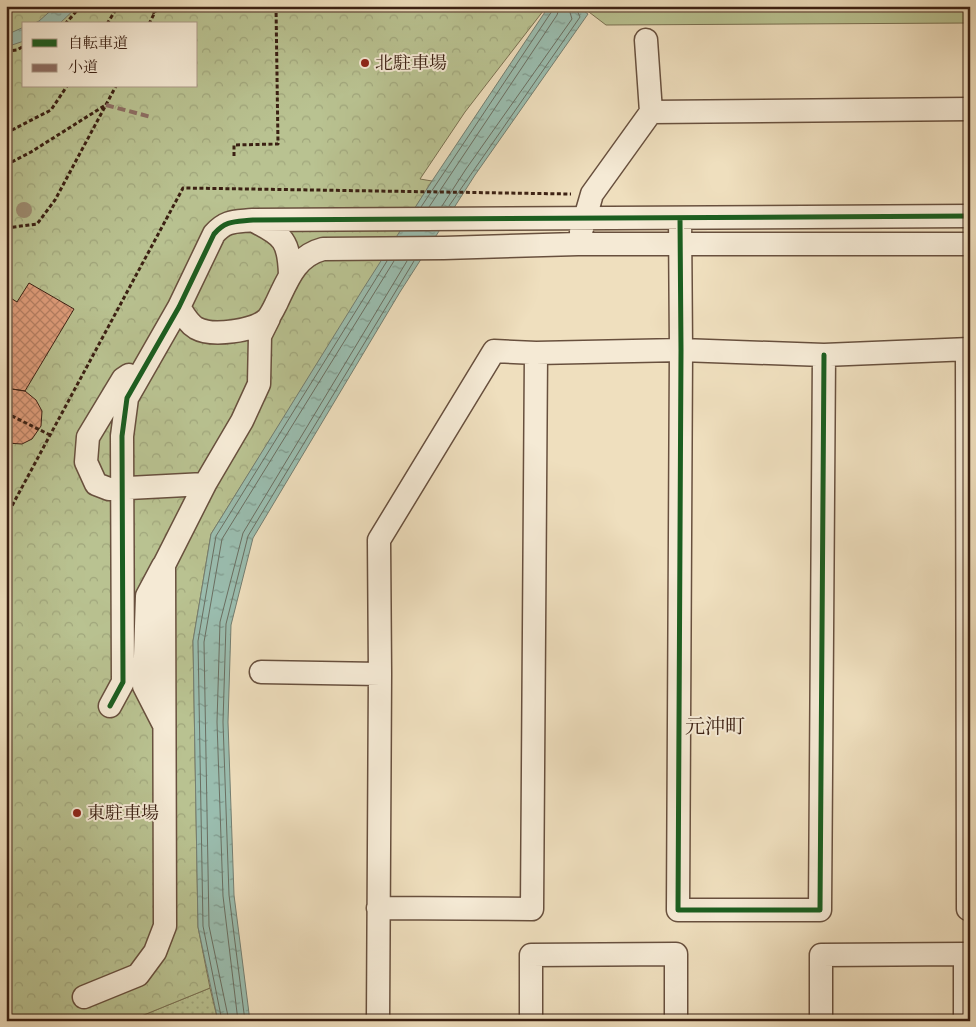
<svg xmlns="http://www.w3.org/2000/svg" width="976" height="1027" font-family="'Old Standard TT','Noto Serif JP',serif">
<defs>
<pattern id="grass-dots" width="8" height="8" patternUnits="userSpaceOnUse" patternTransform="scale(1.25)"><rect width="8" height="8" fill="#b9c291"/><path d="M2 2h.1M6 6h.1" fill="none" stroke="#a0a67c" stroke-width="1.8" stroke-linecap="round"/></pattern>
<pattern id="park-crowns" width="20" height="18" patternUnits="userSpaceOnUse" patternTransform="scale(1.25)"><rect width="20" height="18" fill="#b9c291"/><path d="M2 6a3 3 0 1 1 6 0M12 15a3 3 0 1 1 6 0" fill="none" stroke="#a0a67c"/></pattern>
<pattern id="water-ripples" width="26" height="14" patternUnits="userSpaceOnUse" patternTransform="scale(1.25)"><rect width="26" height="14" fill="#9abdaf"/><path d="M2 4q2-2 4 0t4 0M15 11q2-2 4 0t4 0" fill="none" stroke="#7f998d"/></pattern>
<pattern id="building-cross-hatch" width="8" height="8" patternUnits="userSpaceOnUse" patternTransform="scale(1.25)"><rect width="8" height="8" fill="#e09d7b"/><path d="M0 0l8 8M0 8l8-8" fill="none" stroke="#b78064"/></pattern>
</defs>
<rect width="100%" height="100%" fill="#efdfbe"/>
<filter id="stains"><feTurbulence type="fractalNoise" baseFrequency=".004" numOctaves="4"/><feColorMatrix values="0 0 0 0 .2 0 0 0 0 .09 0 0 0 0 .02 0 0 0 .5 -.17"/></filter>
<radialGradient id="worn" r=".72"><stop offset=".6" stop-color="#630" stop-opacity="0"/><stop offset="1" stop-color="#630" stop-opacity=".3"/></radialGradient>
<path fill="url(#grass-dots)" stroke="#7a7152" d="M210 988 218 1021H129Z"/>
<path fill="url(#park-crowns)" stroke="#7a7152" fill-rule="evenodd" d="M6 6H547L465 112 420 179 432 181 211 534 193 641 198 927 210 988 129 1021H6ZM24 24H196V86H24Z"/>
<path fill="#b9c291" stroke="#7a7152" d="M581 6H970V23L606 25Z"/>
<path fill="url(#water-ripples)" stroke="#747e71" d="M56 6H78L59 24H33L39 21Z
M549 6H577L588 14 475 175 400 292 253 538 231 625 228 722 234 895 250 1021H218L198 927 193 641 211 534 363 289 432 181Z
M24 27V41L6 47V35Z"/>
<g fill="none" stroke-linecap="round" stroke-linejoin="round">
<path stroke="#6a6e61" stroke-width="1" d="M442 206 466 169 572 19 568 6
M449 206 580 17 575 6
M421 207 552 11 553 6
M429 207 557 15 560 6
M222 1021 203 926 198 641 216 536 387 261
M229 1021 209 926 204 642 222 539 394 261
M238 1021 223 896 217 722 220 622 243 533 407 261
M245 1021 229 895 223 722 226 624 248 536 414 261"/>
</g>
<path fill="url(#building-cross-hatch)" stroke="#3b2013" d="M29 283 74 309 25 391 12 389 6 391V295L17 302Z
M12 389 25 391 36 400 42 411 41 426 32 439 22 444 6 443V391Z"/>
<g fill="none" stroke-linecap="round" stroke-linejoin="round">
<defs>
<path id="minor" d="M646 40 651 112
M680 218 681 350 678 910H820L824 355
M254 221C284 236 289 241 290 275
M581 232 592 194 651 112 970 109
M179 307C184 315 188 323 196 328 212 337 254 331 267 319 271 315 274 308 277 302 288 279 296 256 323 249L444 248 578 244H970
M967 349 968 909H970
M129 375 123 379 88 437 86 462 96 484 109 489 205 484
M261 672 380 674
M110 706 123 682 122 436 127 398 179 307 214 234C226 220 235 222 253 220L970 216
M163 723 144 686 147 596 163 566
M378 908 532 909 536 353
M84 997 138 975 155 952 165 926 164 565 205 484 242 421 259 384 260 336 269 318
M378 1021 380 674 379 540 494 351 536 353 681 350 824 355 970 349
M531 1021V955L676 954V1021
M821 1021V955L965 954V1021"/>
</defs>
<use href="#minor" stroke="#68503e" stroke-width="25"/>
<path stroke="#3b2013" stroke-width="3" stroke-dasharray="4 2.5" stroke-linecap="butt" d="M141 6 155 13
M65 24 81 6
M107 24 118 6
M149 24 158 6
M6 51 17 50 24 46
M6 133 51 110 67 86
M234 156V145L278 144 276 6
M6 165 31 152 104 106
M6 228 37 224 55 200 116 86
M6 413 50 435
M6 517 183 188 571 194"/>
<use href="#minor" stroke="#f5ead5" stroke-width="22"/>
<path stroke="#8d6e63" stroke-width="4" stroke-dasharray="8 4" stroke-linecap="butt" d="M106 105 151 117"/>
<defs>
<path id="cycleway" d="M680 218 681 350 678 910H820L824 355
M110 706 123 682 122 436 127 398 179 307 214 234C226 220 235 222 253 220L970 216"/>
</defs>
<use href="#cycleway" stroke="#f5ead5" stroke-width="8"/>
<use href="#cycleway" stroke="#1b5e20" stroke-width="5"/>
</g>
<circle fill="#9d8c71" cx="24" cy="210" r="8"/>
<g fill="#8f2418" stroke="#f5ead5" stroke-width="2">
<circle cx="365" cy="63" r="5"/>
<circle cx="77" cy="813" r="5"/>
</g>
<g text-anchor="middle" stroke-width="4" stroke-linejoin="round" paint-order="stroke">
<g font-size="18" fill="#3b2013" stroke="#f5ead5" text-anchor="start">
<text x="375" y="69">北駐車場</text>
<text x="87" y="819">東駐車場</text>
</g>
<g font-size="20" fill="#3b2013" stroke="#f5ead5">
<text x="715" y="733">元沖町</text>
</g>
</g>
<rect width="976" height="1027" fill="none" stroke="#efdfbe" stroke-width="25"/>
<rect x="8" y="8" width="961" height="1012" fill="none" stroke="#3b2013" stroke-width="2.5"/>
<rect x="12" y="12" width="951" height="1002" fill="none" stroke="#3b2013"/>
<rect x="22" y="22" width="175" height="65" fill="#f5ead5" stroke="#ab9987"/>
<rect x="32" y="39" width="25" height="8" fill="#1b5e20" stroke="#ab9987"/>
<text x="68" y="48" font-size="15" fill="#3b2013">自転車道</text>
<rect x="32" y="64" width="25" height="8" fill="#8d6e63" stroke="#ab9987"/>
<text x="68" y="72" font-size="15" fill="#3b2013">小道</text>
<rect width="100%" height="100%" filter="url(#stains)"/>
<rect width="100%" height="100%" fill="url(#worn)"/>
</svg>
